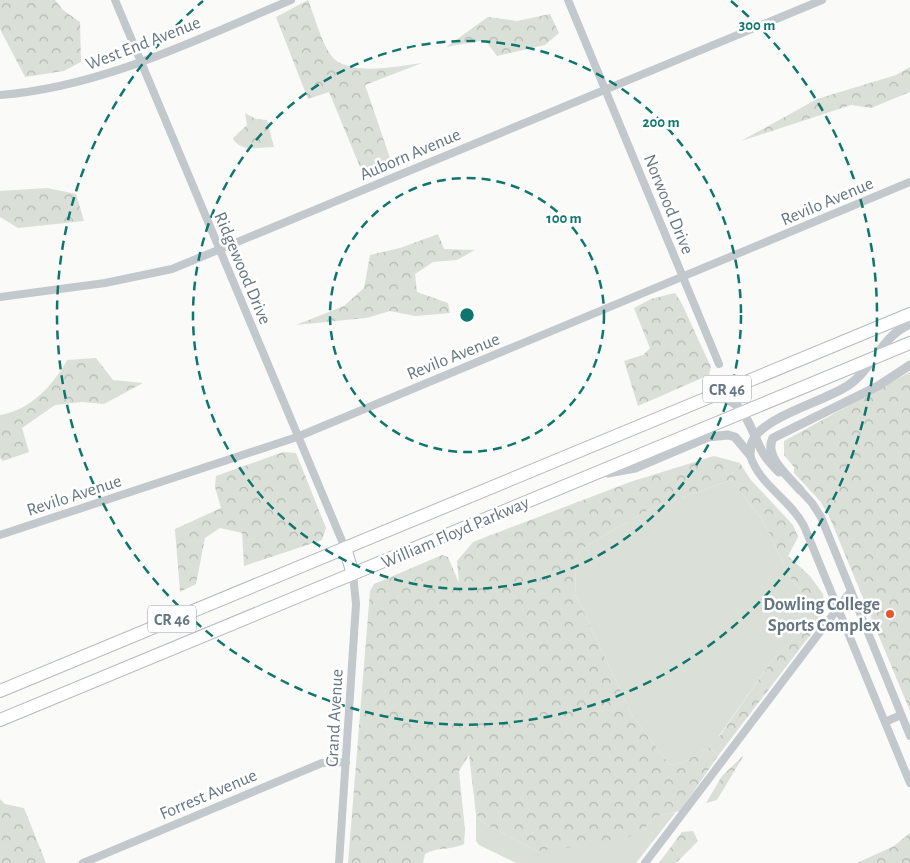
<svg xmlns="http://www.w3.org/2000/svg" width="910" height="863" font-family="'Alegreya Sans',sans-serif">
<defs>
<pattern id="forest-crowns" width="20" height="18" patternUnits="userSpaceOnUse" patternTransform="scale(1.25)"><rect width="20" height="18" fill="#dadfd7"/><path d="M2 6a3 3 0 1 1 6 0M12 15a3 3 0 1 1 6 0" fill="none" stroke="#b4b9b4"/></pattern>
</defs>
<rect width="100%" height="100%" fill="#fafaf8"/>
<path fill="#dadfd7" d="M731 480C743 496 759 513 768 530 787 569 786 584 825 610L821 621 812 619 771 662 719 736 727 744 718 756 709 747 686 761 670 765 633 717 576 596 575 561 581 549 648 510Z
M676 812 636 863H516L479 845 476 841V814L482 822 537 851 643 831 653 817Z"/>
<path fill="url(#forest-crowns)" d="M0 0H55L63 10 80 22 81 62 64 71 25 77 0 29Z
M308 0C315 17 320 39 330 54 345 78 398 66 422 63L365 85 392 164 365 179 329 92 308 99 276 17Z
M550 14 559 33 545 45 497 56 485 40 446 47 488 17 517 21Z
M910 67V92L871 108 851 105 741 141 817 99 896 75Z
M245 113 256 119 267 120 274 147C260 147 240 153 233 138L247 125Z
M47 188 76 194 84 221 18 228 0 217V191Z
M438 234 444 249 475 250 457 260 433 262 415 274 417 292 448 303 450 313 415 316 390 311 366 318 296 325 344 306 364 288 370 255 400 248Z
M675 293 681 302 711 367 709 375 638 406 624 361 643 355 650 348 634 308 651 299Z
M96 358 113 380 143 383 104 404 82 402 55 405 22 428 29 452 3 461 0 458V415C29 411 54 385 67 360Z
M910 372V711L829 516 820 501 794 473V467L784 455V441Z
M283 452 296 453 326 528 322 540 244 566 242 533 220 528 205 538 196 584 180 592 175 529 221 508 215 487 216 476Z
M714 456 740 463 750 479 793 525 798 537 788 556 810 576 823 594 825 610C786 584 787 569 768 530 759 513 743 496 731 480L648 510 581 549 575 561 576 596 633 717 670 765 686 761 709 747 718 756 680 811 653 817 643 831 616 842 537 851 482 822 476 814 469 755 459 771 465 830 464 844C448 851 440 846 425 854L423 863H348L370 591 374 584 442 555 448 557 459 583 457 561 473 542 630 482Z
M812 619 821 621 727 744 719 737 771 662Z
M744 755 717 800 706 803 722 776Z
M0 799 5 804 24 808 46 863H0Z
M693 831 698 841 676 863H659L682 832Z
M910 833V863H857L894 846Z"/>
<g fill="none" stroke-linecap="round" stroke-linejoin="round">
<defs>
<path id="trunk" d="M345 548 353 574
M0 691 910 314
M0 720 910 343"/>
</defs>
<use href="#trunk" stroke="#b4b9bd" stroke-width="14"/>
<path stroke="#c3c8cc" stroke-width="8" d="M115 0 345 548
M568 0 719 364
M0 95C103 87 197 39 291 0
M0 297 105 283 172 269 822 0
M750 455C759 485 790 499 804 526L910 783
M800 490 812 503 821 517 910 736
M0 535 297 437 910 182
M885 722 901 715
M83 863 322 763 346 762
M339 863 356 604 353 574
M645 863 851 591"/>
<path stroke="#c3c8cc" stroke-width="9" d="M712 398C745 395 749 428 762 451 766 459 772 465 779 472
M750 455C750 447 752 439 757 434 774 415 819 402 842 389 872 374 879 337 910 324
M608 473 635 468 708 437 728 435 735 437 750 455
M800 490C789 477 763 456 773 438L878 386 910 365"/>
<use href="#trunk" stroke="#fff" stroke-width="12"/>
</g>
<g fill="none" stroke="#0f766e" stroke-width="2.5" stroke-dasharray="9 6">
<circle cx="467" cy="315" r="137"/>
<circle cx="467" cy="315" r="274"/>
<path d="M731 1A410 410 0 1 1 203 1"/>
</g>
<circle fill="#e4572e" stroke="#fff" stroke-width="2" cx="890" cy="614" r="5"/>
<g text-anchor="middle" stroke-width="5" stroke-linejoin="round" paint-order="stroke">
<g fill="#fff" stroke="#939fa8" stroke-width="1">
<rect x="703" y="375.5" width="48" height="27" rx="4"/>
<rect x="148" y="605.5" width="48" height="27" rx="4"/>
</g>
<g font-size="16" font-weight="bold" fill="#657683">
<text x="727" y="395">CR 46</text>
<text x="172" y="625">CR 46</text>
</g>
<g font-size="18" fill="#657683" stroke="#fff">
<text transform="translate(143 43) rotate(-21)" y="6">West End Avenue</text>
<text transform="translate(410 154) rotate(-23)" y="6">Auborn Avenue</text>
<text transform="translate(827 201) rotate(-23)" y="6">Revilo Avenue</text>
<text transform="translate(669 204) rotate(68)" y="6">Norwood Drive</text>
<text transform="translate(243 268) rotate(67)" y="6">Ridgewood Drive</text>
<text transform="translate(453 356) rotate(-22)" y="6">Revilo Avenue</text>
<text transform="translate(74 495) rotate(-18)" y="6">Revilo Avenue</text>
<text transform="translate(455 532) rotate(-23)" y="6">William Floyd Parkway</text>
<text transform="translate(334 718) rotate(-87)" y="6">Grand Avenue</text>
<text transform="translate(208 794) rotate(-23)" y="6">Forrest Avenue</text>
</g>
<g font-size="18" font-weight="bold" fill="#657683" stroke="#fff" text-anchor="end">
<text x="880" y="610">Dowling College<tspan x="880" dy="21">Sports Complex</tspan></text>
</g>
</g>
<circle cx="467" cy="315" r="8" fill="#0f766e" stroke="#fff" stroke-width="2.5"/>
<g font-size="15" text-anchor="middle" font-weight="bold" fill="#0f766e" stroke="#fff" stroke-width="5" stroke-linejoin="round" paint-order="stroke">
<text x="757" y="30">300 m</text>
<text x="661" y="127">200 m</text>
<text x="564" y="223">100 m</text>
</g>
</svg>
